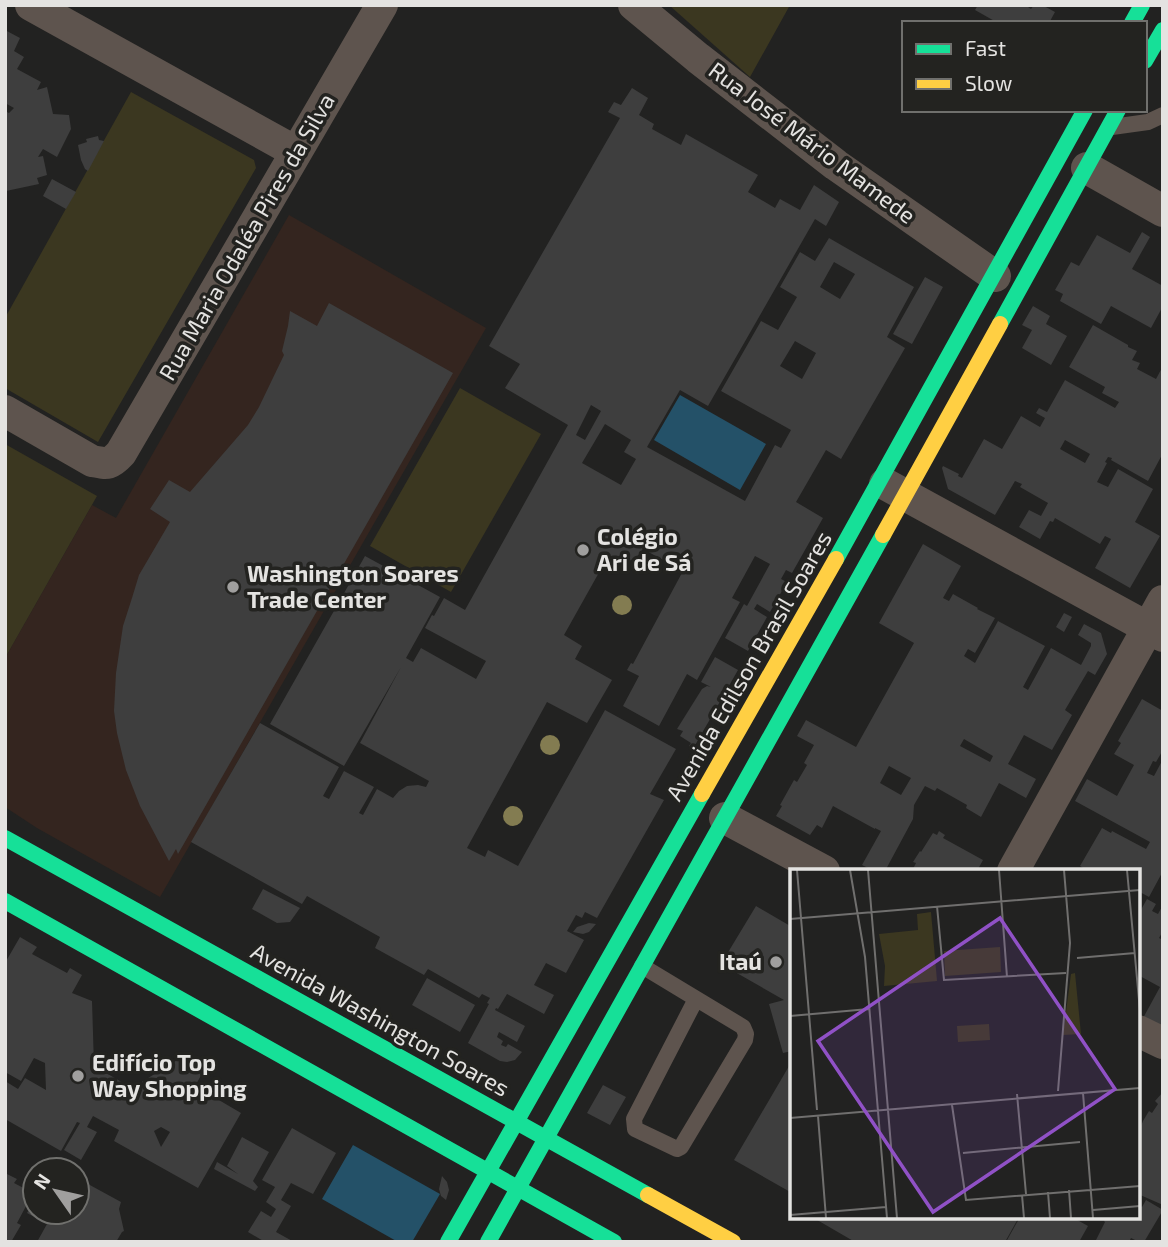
<svg xmlns="http://www.w3.org/2000/svg" width="1168" height="1247" font-family="'Exo 2',sans-serif">
<rect width="100%" height="100%" fill="#222221"/>
<path fill="#34251f" d="M289 215 486 328 160 897 37 828 5 807V658L92 505 116 518Z"/>
<path fill="#3b3720" d="M669 5H790L750 77Z
M131 92 254 160 256 168 98 442 5 388V318Z
M460 388 541 434 451 592 370 546Z
M5 444 97 496 5 658Z"/>
<path fill="#245168" d="M680 395 766 444 740 490 654 440Z
M353 1145 440 1194 412 1242H398L322 1199Z"/>
<path fill="#3e3e3e" fill-rule="evenodd" d="M978 5H1025L1031 9 1034 5H1042L1055 12 1049 23H998L975 10Z
M5 30 20 38 14 51 24 57 17 69 41 82 37 90 47 87 53 114 69 115 71 129 57 157 43 149 38 157 43 156 47 175 37 178 39 184 6 191 5 116 7 112 9 113 14 108 5 103Z
M632 88 648 98 639 115 654 124 652 129 681 145 686 134 758 175 748 192 775 208 780 199 800 210 814 185 839 202 826 226 815 219 708 406 680 390 647 447 745 501 775 445 781 448 791 430 721 391 761 321 778 330 797 297 780 287 800 252 815 261 829 238 914 287 887 337 905 348 841 459 826 450 796 502 823 518 792 573 786 570 781 579 787 582 770 612 757 604 754 609 767 617 748 651 725 638 744 604 747 606 770 564 755 556 732 598 740 602 697 680 687 674 659 726 623 706 639 676 627 670 631 663 633 664 683 571 643 549 637 557 625 563H615L606 560 564 635 582 646 575 659 612 680 587 723 547 702 467 848 485 857 488 850 518 866 605 710 676 749 650 794 664 800 597 918 585 912 582 918 576 915 567 931 584 940 566 973 546 963 534 985 554 995 544 1014 507 994 498 1009 496 1008 495 1010 525 1026 517 1042 499 1032 497 1037 503 1041 501 1045 506 1047 508 1044 522 1052 515 1060 507 1062 500 1061 468 1043 489 1004 487 1003 490 998 482 994 479 998 428 969 424 975 375 948 380 937 307 896 302 904 191 842 260 723 339 767 323 796 329 799 344 771 374 787 359 813 363 815 377 789 393 798 399 791 407 786 418 785 426 787 429 781 360 743 401 667 344 766 270 724 365 556 440 597 406 658 413 662 421 648 476 679 486 661 425 628 432 615 434 616 444 598 465 610 568 425 505 388 520 364 489 346 620 118 608 112 614 102 621 105ZM834 262 855 274 840 299 820 287ZM795 341 816 353 802 379 780 366ZM591 405 601 411 585 440 576 435ZM605 424 631 440 624 452 636 459 621 485 582 463Z
M98 136 99 140 104 141 88 171 85 169 81 160 78 145 87 142 86 139Z
M52 179 76 192 66 209 43 196Z
M1142 232 1150 237 1132 269 1163 286V306L1151 328 1111 306 1101 324 1060 301 1063 294 1055 290 1071 262 1079 266 1097 235 1130 253Z
M925 277 943 287 912 344 893 334Z
M329 303 453 373 178 854 176 849 169 861 140 806 126 770 117 733 114 711 116 673 123 626 132 598 139 575 170 522 150 509 169 480 190 492 248 425 259 407 284 355 282 351 288 326 290 311 317 326Z
M1033 306 1050 316 1046 324 1067 336 1051 365 1022 348 1032 330 1022 325Z
M1093 325 1128 345V347L1137 351 1132 360 1140 363 1137 369 1156 379 1163 366V453L1148 481 1111 460 1112 458 1108 457 1105 462 1107 463 1097 482 1108 487 1118 469 1153 489 1135 522 1160 536 1130 588 1095 568 1111 539 1105 536 1100 544 1055 518 1053 522 1050 521 1040 539 1019 527 1029 510 1041 516 1048 503 1020 487 1022 484 1015 481 995 515 948 489 942 468 943 466 959 474 958 476 962 478 984 439 1002 449 1021 416 1040 427 1045 418 1036 413 1039 408 1047 412 1065 380 1115 408 1119 402 1102 393 1105 387 1069 367ZM1065 440 1090 454 1085 463 1060 449Z
M923 544 961 566 943 598 949 601 953 594 978 608 977 609 995 618 975 653 968 649 964 656 975 663 998 621 1045 646 1023 687 1028 690 1051 648 1081 665 1091 646V643L1078 635 1084 624 1101 633 1107 654 1095 675 1088 671 1065 710 1072 715 1052 750 1024 735 1008 764 1036 779 1026 798 999 783 981 817 966 808 967 805 937 788 935 791 925 786 914 805 913 819 885 871H874L862 865 881 831 875 828V829L833 806 822 828 817 825 810 835 776 816 782 806 780 805 794 780 797 782 807 765 804 763 814 745 797 736 806 720 856 747 914 643 879 623ZM964 739 993 756 990 762 960 746ZM889 766 911 778 901 795 880 783Z
M1064 613 1072 617 1064 632 1056 627Z
M715 657 738 670 693 749 689 746 691 743 680 736 683 731 677 729 702 689 707 686 711 687 701 682Z
M1142 699 1163 711V750L1156 762 1153 761 1147 773 1154 776 1163 759V871L1149 897 1138 891V871H1088L1080 866 1102 828 1111 833 1112 831 1146 849 1150 842 1075 801 1087 779 1117 796 1134 765 1114 754 1121 743 1118 741Z
M939 831 945 835 943 838 983 860 977 871H912L916 863 913 862 920 851 921 852 933 833 937 835Z
M263 889 300 908 290 922 277 923 252 909Z
M1147 899 1156 904 1152 911 1158 914 1163 905V931L1159 938 1161 939 1163 935V1031L1142 1020 1160 987 1138 975V915Z
M756 906 792 927V1051L783 1053 769 1004 784 1000 721 964Z
M589 923 596 924 589 932 583 934 573 932 577 927Z
M20 937 37 947 32 954 67 973 70 968 82 975 72 993 92 1001 94 1066 132 1088 187 1054 207 1065 195 1086 241 1113 198 1188 114 1141 119 1130 93 1116 87 1127 97 1132 81 1160 64 1150 80 1123 77 1122 61 1151 5 1119V1081L18 1089 25 1078 46 1090 45 1063 34 1058 21 1081 5 1072V963ZM161 1127 170 1132 161 1147 154 1131Z
M427 978 475 1005 460 1032 412 1005Z
M792 1061V1193L734 1160Z
M603 1085 626 1097 610 1125 587 1113Z
M1163 1092V1205L1138 1194V1133L1143 1121 1149 1111 1152 1113 1158 1104 1155 1101Z
M292 1128 336 1153 313 1194 291 1183 281 1200 291 1206 276 1232 294 1242H265L248 1232 261 1211 271 1217 276 1209 266 1202 275 1187 262 1180Z
M242 1137 269 1152 253 1181 258 1187 255 1191 214 1169 217 1162 238 1174 227 1166Z
M5 1173 17 1179 14 1183 33 1193 17 1223 21 1225 11 1242H5Z
M442 1176 447 1182 449 1190 446 1200 441 1196 439 1189Z
M77 1178 121 1202 119 1209 124 1231 122 1232 116 1242H37L47 1224 27 1213 35 1200V1212H77Z
M1146 1200 1163 1210 1144 1242H1139L1131 1238 1130 1240 1133 1242H1095L1105 1222 1104 1221 1106 1217H1138V1205L1142 1207Z
M812 1217H1019L1005 1242H855Z
M1020 1217H1072L1088 1226 1079 1242H1006Z"/>
<g fill="none" stroke-linecap="round" stroke-linejoin="round">
<path stroke="#5e544e" stroke-width="16" d="M1112 127 1148 122 1163 115
M642 966 743 1027 746 1034 745 1040 681 1147 677 1149 635 1129 634 1119 696 999"/>
<path stroke="#5e544e" stroke-width="32" d="M31 5 296 152
M634 5 698 58 836 165 995 276
M1087 168 1163 211
M5 411 92 461C108 464 110 465 121 453L382 5
M885 484 1163 636
M725 818 824 871
M1013 871 1163 601
M1138 1031 1163 1043"/>
<path stroke="#16e098" stroke-width="16" d="M1132 23 1142 5
M1145 61 1163 30
M1000 324 1118 110
M836 559 1085 110
M5 838 648 1195
M5 901 614 1242
M448 1242 702 794
M488 1242 883 535"/>
<path stroke="#ffcf43" stroke-width="16" d="M883 535 1000 324
M702 794 836 559
M648 1195 733 1242"/>
</g>
<g fill="#837c51">
<circle cx="622" cy="605" r="10"/>
<circle cx="550" cy="745" r="10"/>
<circle cx="513" cy="816" r="10"/>
</g>
<g fill="#a09f9e" stroke="#232320" stroke-width="2.5">
<circle cx="583" cy="550" r="7"/>
<circle cx="233" cy="587" r="7"/>
<circle cx="776" cy="962" r="7"/>
<circle cx="78" cy="1076" r="7"/>
</g>
<g text-anchor="middle" stroke-width="7" stroke-linejoin="round" paint-order="stroke">
<g font-size="23" fill="#e4e3e1" stroke="#232320">
<text transform="translate(812 143) rotate(37)" y="8">Rua José Mário Mamede</text>
<text transform="translate(247 237) rotate(-60)" y="8">Rua Maria Odaléa Pires da Silva</text>
<text transform="translate(749 666) rotate(-60)" y="8">Avenida Edilson Brasil Soares</text>
<text transform="translate(380 1020) rotate(29)" y="8">Avenida Washington Soares</text>
</g>
<g font-size="23" font-weight="bold" fill="#e4e3e1" stroke="#232320" text-anchor="start">
<text x="597" y="545">Colégio<tspan x="597" dy="26">Ari de Sá</tspan></text>
<text x="247" y="582">Washington Soares<tspan x="247" dy="26">Trade Center</tspan></text>
<text x="762" y="970" text-anchor="end">Itaú</text>
<text x="92" y="1071">Edifício Top<tspan x="92" dy="26">Way Shopping</tspan></text>
</g>
</g>
<g transform="translate(790 869)">
<rect width="350" height="350" fill="#222221"/>
<path d="M141 43 147 112 94 117 95 97 89 65 128 61 127 45ZM210 78 211 103 155 107 154 82ZM285 104 291 165 273 166 281 105ZM199 155 200 171 168 173 167 157Z" fill="#3b3720"/>
<path fill="none" stroke="#706f6e" stroke-width="2" d="M7 1 27 241M60 1 75 88 97 349M78 1 107 349M209 1 217 108M337 1 350 142M147 37 154 111 276 104M0 50 350 21M287 89 345 84M0 147 79 140M268 222 280 74 274 1M293 224 303 349M227 225 236 325M162 236 176 331 350 317M28 247 36 349M0 249 350 219M173 284 290 273M279 321 281 349M258 323 260 349M232 326 234 349M303 341 350 337M0 346 96 338"/>
<path fill="#9051c6" fill-opacity="0.15" stroke="#9051c6" stroke-width="3.5" d="M210 49 325 220 143 343 28 172Z"/>
<rect width="350" height="350" fill="none" stroke="#e4e3e1" stroke-width="3.5"/>
</g>
<rect width="1168" height="1247" fill="none" stroke="#e4e3e1" stroke-width="14"/>
<rect x="902" y="21" width="245" height="91" fill="#232320" stroke="#70706d" stroke-width="2"/>
<rect x="916" y="44" width="35" height="10" fill="#16e098" stroke="#70706d" stroke-width="2"/>
<text x="965" y="56" font-size="21" fill="#e4e3e1">Fast</text>
<rect x="916" y="79" width="35" height="10" fill="#ffcf43" stroke="#70706d" stroke-width="2"/>
<text x="965" y="91" font-size="21" fill="#e4e3e1">Slow</text>
<g transform="translate(56 1191) rotate(304)"><circle r="33" fill="#232320" stroke="#70706d" stroke-width="2"/>
<path d="M0-5L12 26L0 18L-12 26Z" fill="#a09f9e"/>
<text y="-10" font-size="19" font-weight="bold" text-anchor="middle" fill="#e4e3e1">N</text>
</g>
</svg>
